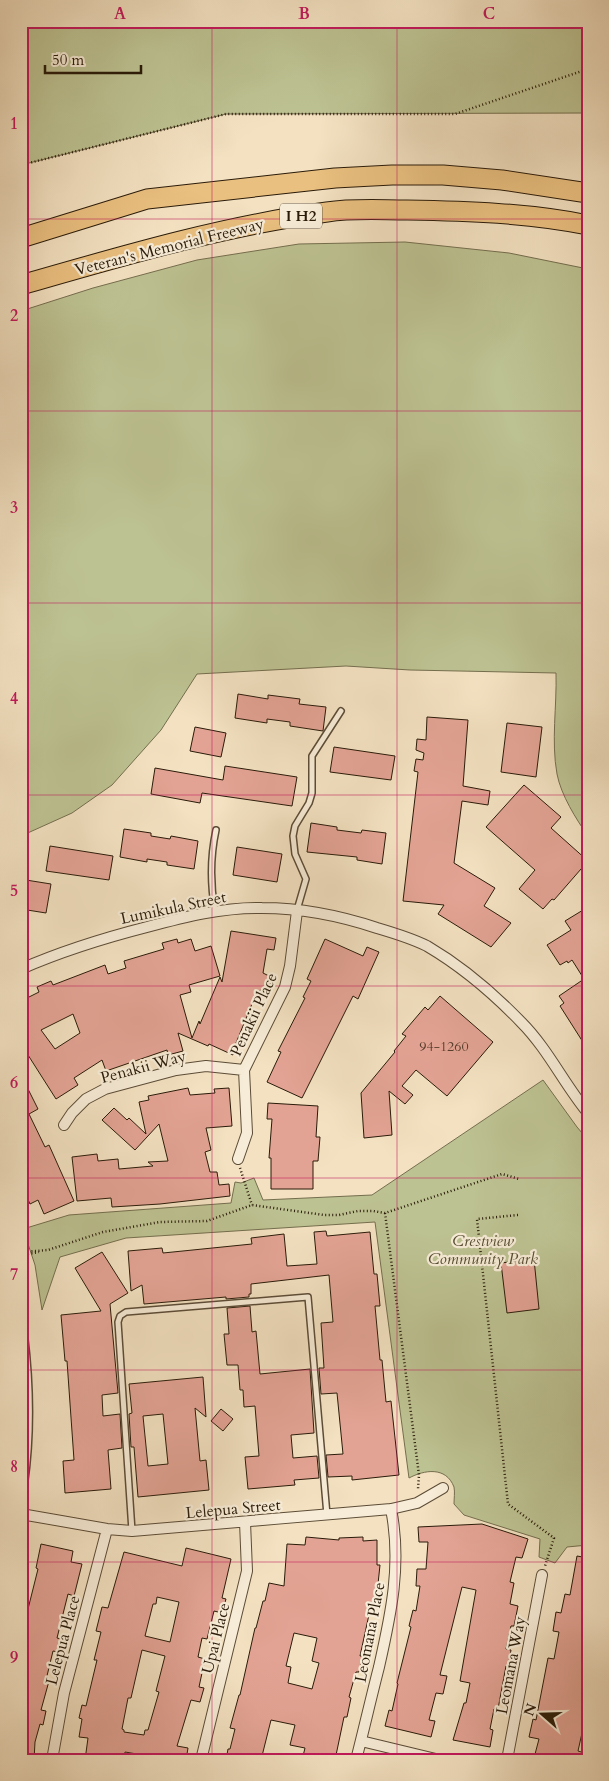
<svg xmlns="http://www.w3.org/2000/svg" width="609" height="1781" font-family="Cardo,serif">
<rect width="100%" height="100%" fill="#f3e1c1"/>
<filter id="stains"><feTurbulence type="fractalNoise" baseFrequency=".004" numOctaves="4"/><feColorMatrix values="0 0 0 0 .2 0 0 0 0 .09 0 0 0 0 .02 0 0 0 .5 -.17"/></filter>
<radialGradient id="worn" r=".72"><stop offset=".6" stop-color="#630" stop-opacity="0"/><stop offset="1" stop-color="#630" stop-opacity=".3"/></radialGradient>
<path fill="#bdc292" stroke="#746e4e" d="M21 21H588V113L226 114 21 165Z
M405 242 509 253 588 269V836C576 819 561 795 557 774 551 741 557 706 556 673L410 670 346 666 197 674 161 730 112 785 72 813 21 836V311L93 288 197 260 299 244Z
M543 1080 577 1127 588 1140V1545L567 1547 555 1563 539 1557 540 1539 464 1515 454 1504C454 1499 455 1492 454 1487 446 1466 424 1470 409 1478L375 1222 126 1238 60 1257 42 1310 35 1265 23 1229 69 1215 231 1203 235 1182 241 1183 254 1178 263 1200 372 1195Z"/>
<path fill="#e3a394" stroke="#2a1b09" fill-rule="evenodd" d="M238 694 268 699V695L300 699 299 704 326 707 323 731 290 726V722L267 719V723L235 718Z
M427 717 468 720 463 786 490 791 488 805 462 801 454 863 495 888 484 906 511 923 491 947 438 914 444 905 403 901 418 772 414 771 416 759 423 760 424 753 416 750 417 739 426 740Z
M507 723 542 727 536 777 501 772Z
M195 727 226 733 221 757 190 751Z
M334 747 395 756 391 780 330 772Z
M225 766 297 777 292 806 202 793 200 803 151 794 155 768 223 780Z
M524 785 561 817 551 828 588 861 554 900 552 899 543 909 519 889 535 870 486 827Z
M311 823 337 827V830L361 833 362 830 386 833 382 864 357 860V857L307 852Z
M124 829 151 833V836L170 839 171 836 198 841 194 869 167 865V862L147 859V862L120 857Z
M50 846 113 856 109 880 46 871Z
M237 847 282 854 277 882 233 875Z
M26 880 51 884 46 913 21 909V882L25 883Z
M588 907V1050L560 1006 564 1003 559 996 584 979 572 960 568 963 567 961 560 965 547 945 571 930 565 921Z
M231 931 276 938 274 950 267 949 263 973 273 978 266 992 260 990 254 999 236 1043H238L233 1055 209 1044 208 1046 178 1033 183 1051 168 1055 167 1050 106 1071 102 1060 74 1078 78 1085 56 1099 21 1044V1001L39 992 37 987 51 981 53 985 105 965 108 974 126 968 124 961 164 949 162 943 177 939 178 943 191 939 195 951 211 946 220 976 189 985 191 992 180 995 192 1038 199 1021 200 1024 220 977 222 982ZM73 1014 80 1033 55 1049 41 1030Z
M325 939 363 956 367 947 379 952 358 999 353 996 302 1098 267 1082 281 1052 278 1051 305 998 303 997 311 981 307 979Z
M440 996 493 1042 447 1096 416 1070 402 1086 413 1095 405 1104 389 1091 392 1135 364 1138 361 1093 395 1052 394 1051 406 1036 402 1034 425 1007 428 1010Z
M21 1075 38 1109 29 1114 45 1147 49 1145 74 1201 44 1214 38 1200 30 1204 21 1184Z
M188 1088 190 1095 215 1093 214 1089 229 1088 232 1126 206 1128 211 1150 205 1152 210 1172H217L219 1185 229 1184 230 1196 160 1204 112 1207 111 1198 77 1201 72 1157 97 1154 98 1161 118 1159 119 1169 153 1166 148 1162 168 1161 159 1124 135 1150 102 1120 114 1108 127 1120 129 1118 146 1134 139 1102 149 1100 148 1096Z
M268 1103 318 1106 316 1137H320L318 1161H313V1189H271V1158H269L272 1119H267Z
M326 1231 327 1236 370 1232 374 1274H377L380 1306H375L380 1360H382L386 1402 391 1401 399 1475 352 1480V1476L328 1477 326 1455 343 1454 337 1393 321 1394 319 1368H324L321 1323 333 1322 329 1275 251 1284V1294H249V1297L226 1299V1297L144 1304 142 1285 131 1291 128 1251 162 1248 163 1253 252 1244 251 1238 284 1234 287 1266 317 1264 314 1232Z
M102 1252 128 1293 110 1304 118 1393 102 1395 103 1416 120 1414 122 1448 108 1450 111 1489 65 1493 63 1461 74 1460 67 1361H65L61 1315 101 1311 75 1268Z
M534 1259 539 1309 507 1313 501 1263Z
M250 1306 252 1332 256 1331 260 1374 310 1369 314 1433 291 1435 293 1458 317 1456 319 1478 294 1480 295 1485 248 1489 245 1457 259 1456 255 1406 244 1407 243 1390H240L238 1365H227L224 1334H229L227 1308Z
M203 1377 206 1417 195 1408 200 1461 206 1460 209 1490 138 1497 134 1447H131L129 1414 132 1413 129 1384ZM163 1414 168 1464 148 1466 143 1416Z
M221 1409 233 1419 223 1431 211 1421Z
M482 1524 528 1539 522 1558 516 1557 510 1582 514 1583 510 1604 518 1606 514 1626H511L506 1649 511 1650 508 1667 506 1666 498 1709H494L490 1729 493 1730 490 1747 453 1740 464 1703H466L470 1683 460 1681 476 1590 462 1587 440 1675 447 1676 443 1694 436 1693 429 1720 435 1721 431 1737 385 1726 389 1710 392 1711 398 1684 397 1683 411 1627 409 1626 413 1610 416 1611 420 1586H416L417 1569H426L428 1542H419L418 1527Z
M306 1537 339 1540V1538L363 1537V1541L377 1540V1565H380L378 1584 373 1610H370L360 1656H363L359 1672H356L349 1697 351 1698 347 1717H344L335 1760H302L305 1748 290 1745 295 1725 271 1720 261 1760H226L228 1749H230L235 1729 230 1728 239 1695H240L255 1628H256L263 1601H265L269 1583 284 1586 287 1544 305 1545ZM294 1633 317 1638 312 1661 319 1663 312 1689 288 1683 291 1667 286 1666Z
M41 1544 73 1551 71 1562 82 1564 74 1596 68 1594 57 1638 61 1639 58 1652 53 1651 46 1680 49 1681 41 1710 46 1711 43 1725 40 1724 35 1742 34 1760H21V1648L27 1626 24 1625 38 1569 36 1568Z
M186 1548 231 1559 222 1598 226 1599 222 1613 214 1611 207 1639 202 1638 198 1657 205 1659 199 1687 204 1688 200 1702 191 1700 177 1746 188 1748 186 1760H148L149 1756 125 1752 124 1760H85L88 1738 79 1737 82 1719 79 1718 82 1705 86 1706 97 1660H94L101 1632 96 1631 102 1607 108 1608 124 1552 182 1566ZM157 1597 179 1602 170 1642 145 1636 153 1604H156ZM142 1650 165 1656 156 1691 159 1692 148 1730H145L144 1735 124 1732V1730L122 1729 128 1698H131Z
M577 1556 588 1558V1706L578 1751 588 1754V1760H541L534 1758 539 1739 529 1737 533 1719 536 1720 548 1658 554 1659 559 1632 553 1631 556 1612 561 1613 565 1594 570 1595Z"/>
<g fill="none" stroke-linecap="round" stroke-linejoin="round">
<defs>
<path id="service" d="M297 910 306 879 295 854 293 836 295 826 309 803 312 793V756L341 711
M215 911C210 883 210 858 216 830
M132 1531 118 1322 120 1316 126 1312 308 1297 327 1515"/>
<path id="minor" d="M21 969C62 951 104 938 147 927 184 917 223 907 262 908 300 908 341 916 377 928 394 933 411 938 427 946 461 966 493 993 521 1022 548 1049 564 1084 588 1113
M64 1125 72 1113 86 1099 105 1089 176 1070 206 1066 244 1070
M238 1159 247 1133 244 1070 285 987 290 966 297 911
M21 1514 107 1529 132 1531 391 1509 417 1503 443 1488
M361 1741 440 1760
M52 1760 64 1693 107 1529
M201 1760 247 1571 245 1522
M356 1760C364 1729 371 1698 379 1667 391 1614 402 1564 391 1509
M507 1760 542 1575"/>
<path id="tertiary" d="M21 1335C27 1384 28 1435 21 1484"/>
<path id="motorway" d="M21 238 147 199 335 178 392 175H443L502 180 588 193
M21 285C122 256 223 226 327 212 353 208 381 210 407 210 467 211 529 213 588 225"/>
</defs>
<use href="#service" stroke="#5c4c37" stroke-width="8"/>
<use href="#minor" stroke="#5c4c37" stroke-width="12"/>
<use href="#tertiary" stroke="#5c4c37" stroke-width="15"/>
<use href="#motorway" stroke="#2a1b09" stroke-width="21"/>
<path stroke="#2a1b09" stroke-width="2.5" stroke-dasharray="1 2.5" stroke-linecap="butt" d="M21 165 226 114H455L582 71 588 55
M240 1168 252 1205
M385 1213 419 1475 418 1489
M518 1215 477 1219 508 1504 554 1538 545 1566
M21 1252 48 1250 103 1232 160 1222 207 1221 252 1205 324 1215H339L358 1211H373L385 1213 502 1174 519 1179
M28 1254 39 1252"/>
<use href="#service" stroke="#f7ecd7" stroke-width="5"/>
<use href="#minor" stroke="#f7ecd7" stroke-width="10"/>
<use href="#tertiary" stroke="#f7ecd7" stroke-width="12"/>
<use href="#motorway" stroke="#eac080" stroke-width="19"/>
</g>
<path fill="none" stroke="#c2185b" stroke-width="1" stroke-opacity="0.55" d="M212 21V1760M397 21V1760M21 219H588M21 411H588M21 603H588M21 795H588M21 986H588M21 1178H588M21 1370H588M21 1562H588"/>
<g text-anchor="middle" stroke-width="4.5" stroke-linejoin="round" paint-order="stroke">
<g font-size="14" fill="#583d2c">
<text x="444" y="1051">94-1260</text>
</g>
<rect fill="#f7ecd7" stroke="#685a47" stroke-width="1" x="280" y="203.5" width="42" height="25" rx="4"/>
<g font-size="15" font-weight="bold" fill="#2a1b09">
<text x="301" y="221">I H2</text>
</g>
<g font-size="16" fill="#2a1b09" stroke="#f7ecd7">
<text transform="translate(169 246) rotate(-14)" y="6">Veteran's Memorial Freeway</text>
<text transform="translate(173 907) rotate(-12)" y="6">Lumikula Street</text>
<text transform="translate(253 1014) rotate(-65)" y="6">Penakii Place</text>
<text transform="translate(143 1066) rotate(-15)" y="6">Penakii Way</text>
<text transform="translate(233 1508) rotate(-5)" y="6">Lelepua Street</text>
<text transform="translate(369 1632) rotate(-79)" y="6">Leomana Place</text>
<text transform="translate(215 1638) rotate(-76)" y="6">Upai Place</text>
<text transform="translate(62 1640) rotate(-75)" y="6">Lelepua Place</text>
<text transform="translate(510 1665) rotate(-79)" y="6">Leomana Way</text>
</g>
<g font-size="16" font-style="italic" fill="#564d32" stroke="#f7ecd7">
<text x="483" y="1246">Crestview<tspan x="483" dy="18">Community Park</tspan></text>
</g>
</g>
<rect width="609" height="1781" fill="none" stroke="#f3e1c1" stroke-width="55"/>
<g transform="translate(542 1714) rotate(290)" stroke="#f7ecd7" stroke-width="4" paint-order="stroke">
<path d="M0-4L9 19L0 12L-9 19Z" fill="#2a1b09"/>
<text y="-8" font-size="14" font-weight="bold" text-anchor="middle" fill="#2a1b09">N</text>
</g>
<path d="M45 65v8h96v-8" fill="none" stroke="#2a1b09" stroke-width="2.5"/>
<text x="52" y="65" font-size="15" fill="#2a1b09" stroke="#f7ecd7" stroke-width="4" paint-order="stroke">50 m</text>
<rect x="28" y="28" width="554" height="1726" fill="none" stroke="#c2185b" stroke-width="2"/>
<g font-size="16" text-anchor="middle" font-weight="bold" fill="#c2185b">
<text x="120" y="19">A</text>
<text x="304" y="19">B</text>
<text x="489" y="19">C</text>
<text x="14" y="129">1</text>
<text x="14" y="321">2</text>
<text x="14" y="513">3</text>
<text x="14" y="704">4</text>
<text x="14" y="896">5</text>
<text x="14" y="1088">6</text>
<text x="14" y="1280">7</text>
<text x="14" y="1472">8</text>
<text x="14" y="1663">9</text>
</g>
<rect width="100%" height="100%" filter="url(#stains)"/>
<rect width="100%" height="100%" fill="url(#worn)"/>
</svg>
